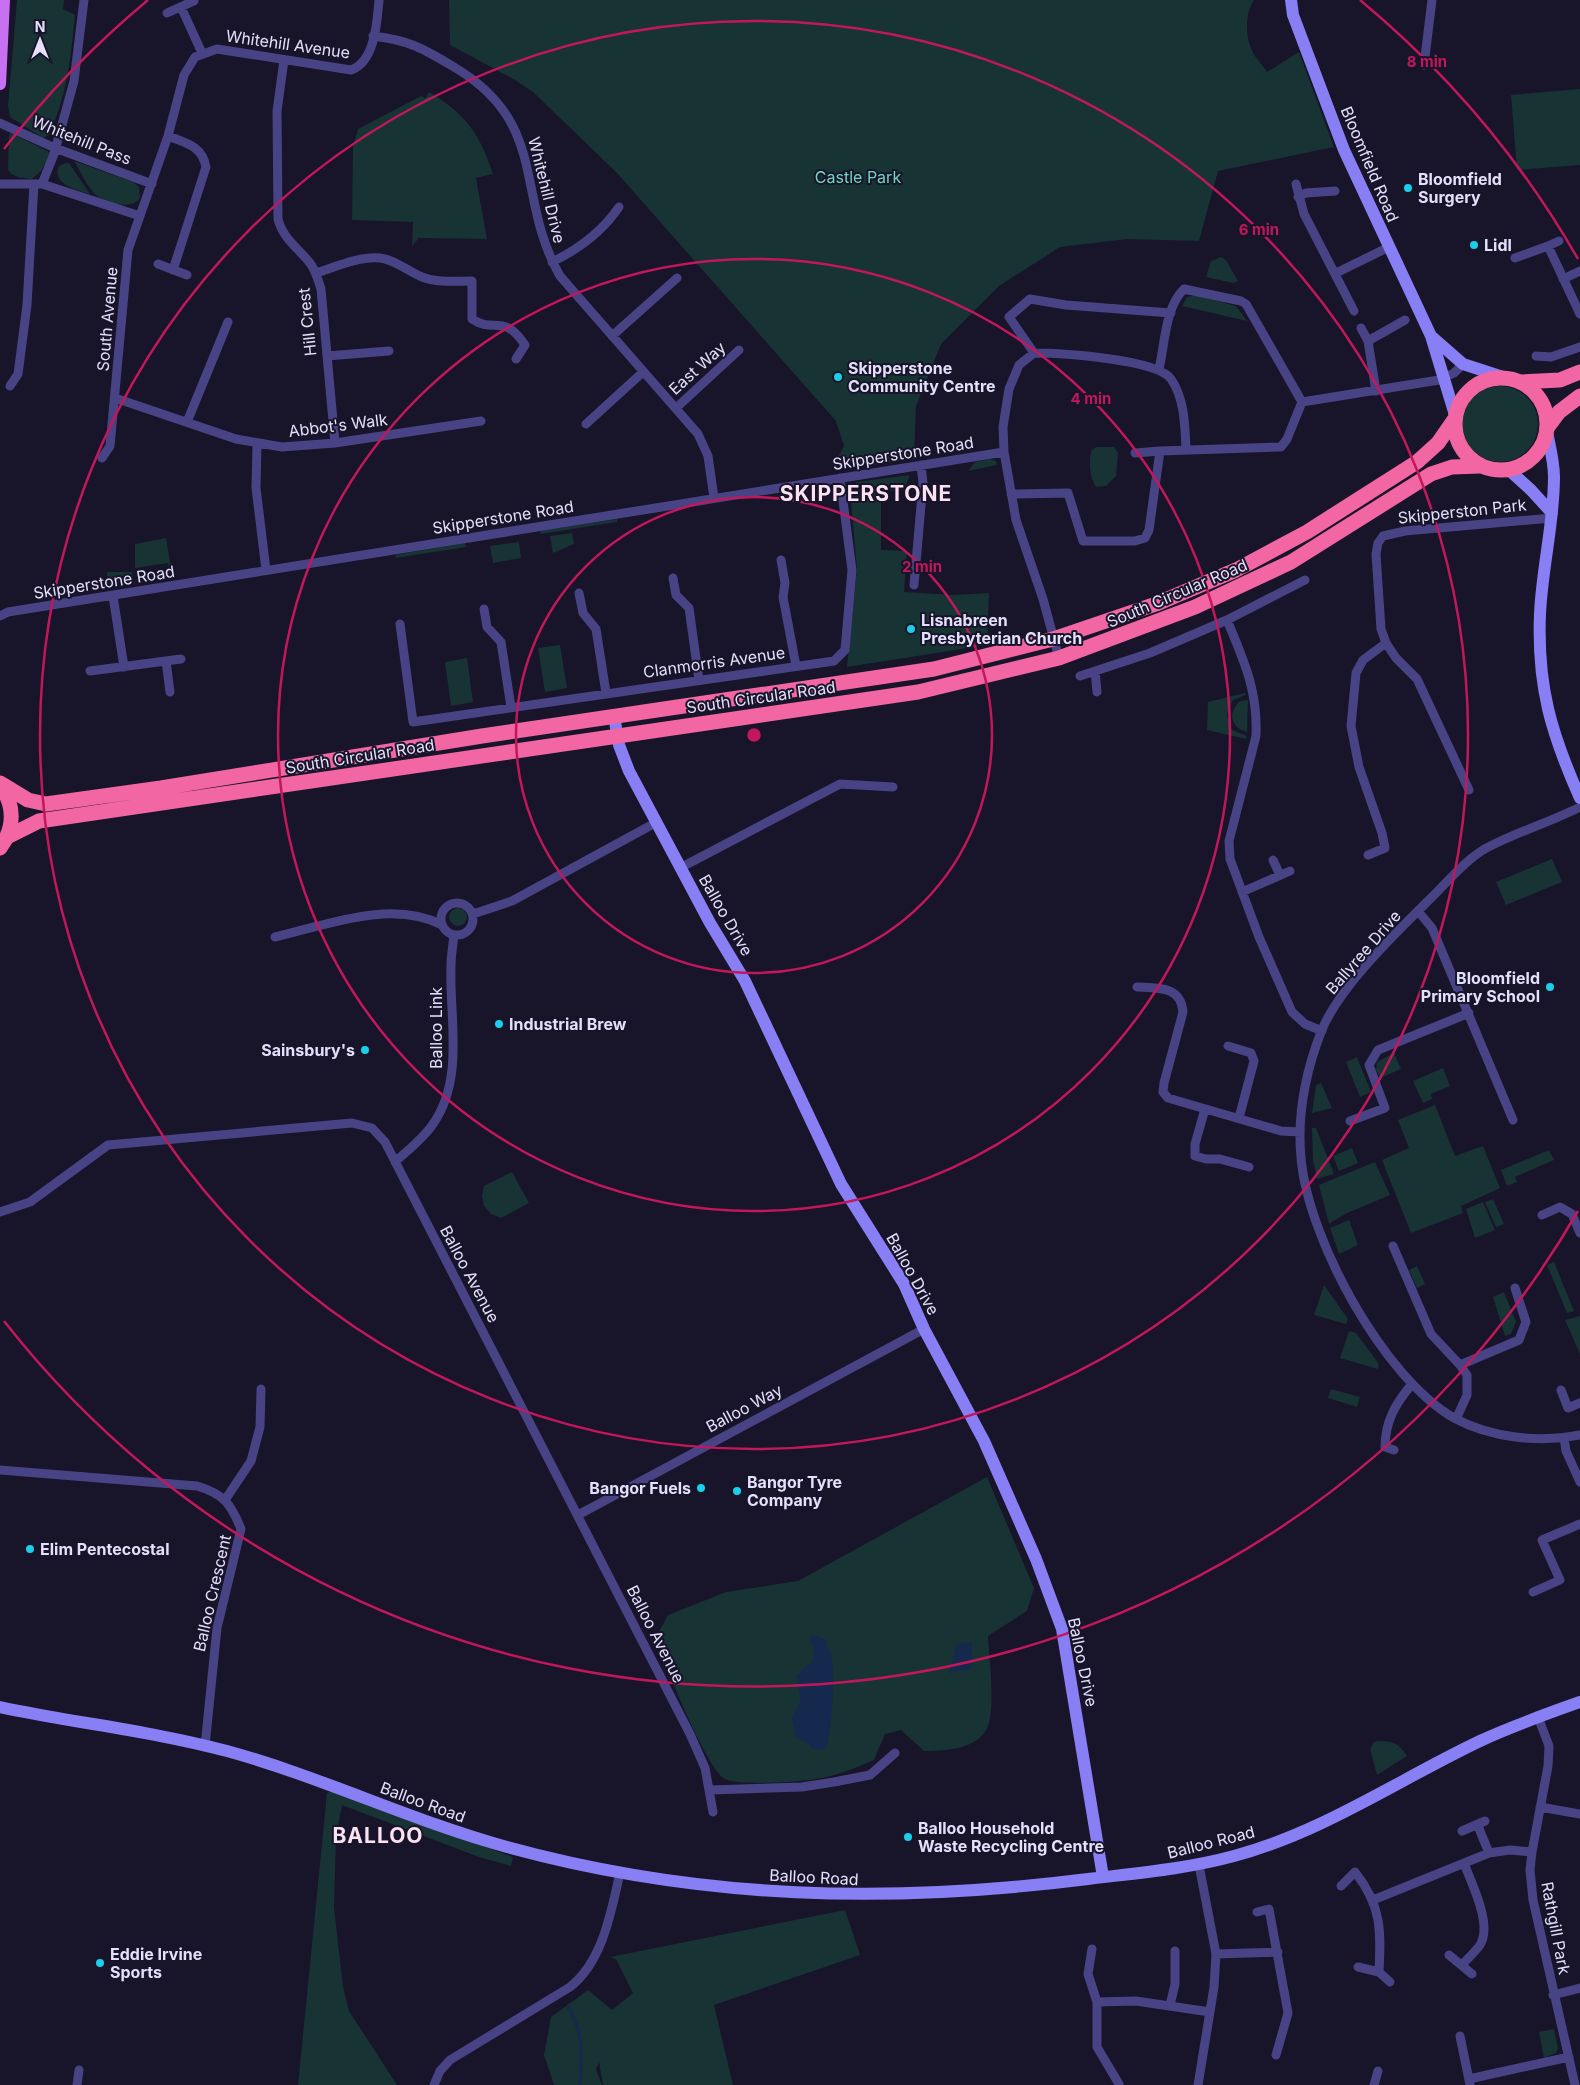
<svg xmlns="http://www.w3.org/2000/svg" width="1580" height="2085" font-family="Inter,sans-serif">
<rect width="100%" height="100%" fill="#18142a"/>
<path fill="#173334" d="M17 0H64L63 9 75 15C71 57 67 96 49 135L43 138 10 117 8 106Z
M449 0H1254C1244 15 1245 41 1255 56 1259 62 1264 67 1267 72L1299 52 1334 147 1218 171 1199 241 1127 239 1060 247 999 286 941 344 916 406 914 459 837 470 835 463 844 446 836 421 617 173 533 92 515 80 450 45Z
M1580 89V165L1517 170 1511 95Z
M429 92C466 114 480 134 493 174L476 178 487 239 419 238 412 246 413 222 352 220 353 147 358 129 421 96 426 98Z
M11 133 51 153 41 171 32 179C24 178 13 178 8 170L9 136Z
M74 161 133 182 139 187 140 198C132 210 105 204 96 195 87 187 81 172 74 161Z
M66 163H69L90 194C77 190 51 184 59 166Z
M1221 257 1226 260 1238 281 1233 283 1206 277 1211 261Z
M1195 295 1236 306 1247 321 1182 306 1187 297Z
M1462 424a38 38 0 1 1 76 0a38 38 0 1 1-76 0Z
M1096 447H1114L1118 453 1116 476 1106 486 1096 487C1089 475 1089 463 1091 451Z
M990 459 996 461 997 465 968 471 975 462Z
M910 475 904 490 881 491V550L907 551 904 592 953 595 989 593 987 645 847 667 857 569 850 491 856 482Z
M617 519V522L541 534 540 531Z
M572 533 574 544 553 553 550 536Z
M166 538 172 573 170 574 168 563 135 568V544Z
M519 542 521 558 493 563 490 546Z
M465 543 466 547 396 558 395 555Z
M107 572H132L133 580 107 585Z
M560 645 567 688 545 692 538 648Z
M467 658 473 702 451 706 445 662Z
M1245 693 1246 695 1233 700 1227 715 1232 730 1247 736 1246 739 1207 730 1208 702Z
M1248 700 1247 732C1231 728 1227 713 1240 701Z
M1552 859 1562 882 1506 905 1496 882Z
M449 917a9 9 0 1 1 18 0a9 9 0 1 1-18 0Z
M1394 1053 1401 1069 1380 1078 1376 1070 1377 1062Z
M1357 1057 1371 1092 1360 1097 1346 1062Z
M1443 1068 1450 1086 1431 1094 1432 1099 1423 1103 1413 1081Z
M1321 1083 1332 1108 1312 1113 1316 1085Z
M1435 1105 1455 1156 1483 1146 1500 1188 1461 1206 1463 1213 1411 1233 1382 1160 1409 1148 1398 1120Z
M1312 1128H1316L1334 1174 1317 1179 1313 1160Z
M1352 1148 1358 1163 1339 1171 1333 1156Z
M1549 1150 1554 1160 1515 1177 1517 1182 1507 1186 1501 1170Z
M1375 1162 1390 1195 1345 1214 1329 1224 1319 1185Z
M512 1172 529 1203 501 1218 491 1214 484 1206 482 1196 484 1186Z
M1493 1199 1504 1224 1496 1227 1485 1202Z
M1483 1202 1495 1230 1475 1238 1466 1209Z
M1349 1220 1358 1245 1339 1254 1330 1228Z
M1554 1262 1574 1311 1567 1313 1547 1265Z
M1417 1266 1425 1284 1417 1288 1409 1270Z
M1324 1285 1348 1319 1346 1324 1314 1315Z
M1504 1292 1516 1322 1511 1334 1505 1336 1493 1297Z
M1580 1316V1354L1565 1320Z
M1349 1331 1356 1333 1379 1364 1378 1369 1340 1358Z
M1331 1389 1360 1397 1357 1407 1328 1398Z
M987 1477 1034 1588 1027 1611 988 1636C989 1656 997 1716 985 1732 972 1750 943 1751 924 1751L901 1730 885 1734 874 1760C855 1768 836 1776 816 1779 799 1782 738 1786 725 1779 706 1769 665 1663 655 1639L668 1615 726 1592 798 1581Z
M1378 1741C1392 1741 1399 1743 1407 1756L1377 1775 1370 1749 1374 1742Z
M333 1791 513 1857 511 1866 479 1857 342 1805 336 1838 334 1907 343 1987 349 2011 397 2085H298L327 1793Z
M845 1910 860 1955 714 2005 733 2085H603L599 2062 596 2069 602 2085H554L544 2055 551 2017 588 1990 612 2010 633 1993 616 1959 610 1957Z
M1554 2029 1558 2048 1556 2053 1544 2058 1539 2032Z"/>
<path fill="#15284d" d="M816 1636 826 1640C826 1647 831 1652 832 1659 835 1688 832 1718 827 1747L819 1750 810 1748V1745L796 1737 792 1719 801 1699 796 1676 813 1661 814 1646 809 1642 811 1637Z
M972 1643 971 1669 949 1673 957 1644Z"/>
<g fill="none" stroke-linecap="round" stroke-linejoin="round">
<path stroke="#15284d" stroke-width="3" d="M568 2006C584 2035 582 2053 580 2085"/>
<path stroke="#484385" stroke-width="9" d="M181 7 202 53
M167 13 194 1
M373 36C409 40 424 49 454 67 550 124 514 195 560 276L698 434 708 456 714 498
M284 60 277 111 278 219C283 239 298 248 310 263 316 271 318 280 321 289L335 443
M1424 65 1432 0
M0 123 55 148 152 184
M168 136C186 143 202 146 206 167L173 270
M0 184H42L140 216
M42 184 54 154 74 81 84 0
M1296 184 1304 214 1354 311
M1298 197 1306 193 1335 191
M1548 246 1559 241
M1515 258 1548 246 1580 314
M552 262C579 249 602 232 619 207
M158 264 187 275
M316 273C335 267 359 256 380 258 396 260 407 271 422 277 437 283 456 281 472 281V319C494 334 503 312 525 345L516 359
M1336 273 1389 247
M1563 279 1580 271
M1361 328 1368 341 1376 391
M612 336 677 278
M1368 341 1405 320
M1034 353 1009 317 1030 299 1066 305 1171 313
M327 356 389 351
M1536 356 1551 357 1580 347
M1159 369C1165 344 1165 307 1184 289L1241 301 1246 304 1302 402 1439 380 1454 373 1463 364
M10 386 18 374 27 305 34 184
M115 398 236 439 282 447 335 443 481 421
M676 408 739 350
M187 422 228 322
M586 424 643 372
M257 444 256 488 266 570
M1135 453 1160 451
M102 458 110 446 128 250 168 136 184 75 195 57 217 49 351 70C375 62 377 22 379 0
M1011 494 1068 493 1083 541H1135L1145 538 1149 530 1160 451 1281 447 1287 439 1302 402
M781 560 785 583 783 597 796 666
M673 578 676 595 689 608 699 680
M1305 580 1227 620C1244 661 1258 691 1256 736L1229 841 1230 859 1259 937 1292 1012 1305 1024 1322 1031
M914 585 923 483 921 465
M579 593 583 613 596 629 606 693
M113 596 124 667
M484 609 487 627 501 642 511 707
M0 616 8 612 1004 452
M400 624 413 722 834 661 845 650 852 570 840 478
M1059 658 1043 599 1016 520 1004 452 1003 427 1009 389 1019 365 1034 353C1060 353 1157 359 1171 379 1185 399 1185 427 1186 450
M166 661 170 692
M90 671 181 659
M1095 671 1097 692
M1080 676 1150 653 1227 620
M1469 790 1417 679 1396 658 1386 643 1381 629 1376 554 1378 543 1383 536 1405 531 1552 518
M1580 807C1549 823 1513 833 1483 850 1465 861 1450 879 1435 894 1400 929 1339 986 1321 1032 1306 1071 1297 1116 1301 1158 1308 1239 1383 1377 1454 1418 1491 1438 1539 1443 1580 1435
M1368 855 1385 848 1382 833 1359 767 1351 726 1356 673 1363 660 1386 643
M1273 860 1280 875
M680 868 840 784 893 787
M1242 892 1290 871
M441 919a16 16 0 1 1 32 0a16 16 0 1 1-32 0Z
M1418 911 1432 928 1513 1120
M473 914 512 901 657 822
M275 937C327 925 391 899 442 925
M1137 987C1159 988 1181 986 1183 1012L1164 1083 1163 1092 1168 1098 1281 1131 1300 1132
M1228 1046 1251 1053 1254 1061 1239 1118
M1205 1109 1195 1144V1156L1206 1159H1220L1249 1167
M1350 1121 1385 1108 1369 1065 1378 1050 1469 1013
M395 1162C408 1150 423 1139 433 1124 465 1078 449 1017 451 966 451 955 453 945 454 935
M0 1212 30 1202 108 1145 352 1123 372 1128 385 1142 690 1734 705 1768 713 1812
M1542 1215 1560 1207 1572 1214 1580 1233
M1393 1246 1431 1334 1460 1365 1467 1375V1395L1456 1419
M1460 1365 1519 1340 1526 1322 1515 1288
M1561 1390 1568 1408 1580 1403
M1564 1438 1566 1451 1580 1482
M1394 1450 1385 1447C1385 1421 1396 1403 1412 1384
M0 1470 197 1486C224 1494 231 1504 241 1529L217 1628 205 1746
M225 1500 251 1461 260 1427 261 1389
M578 1515 924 1329
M1533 1592 1560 1580 1542 1540 1580 1524
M1538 1717 1549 1746 1548 1766 1532 1852 1530 1870 1533 1900 1575 2085
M710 1790 802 1787 834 1782 870 1775 895 1753
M1540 1807 1580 1814
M1478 1826 1489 1853
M1462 1831 1485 1821
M1341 1886 1355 1872C1382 1906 1381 1931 1379 1972
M1373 1900 1489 1853 1510 1850 1532 1852
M1257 1912 1269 1909 1288 2013 1276 2055
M1092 1949 1088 1974 1097 2002V2047L1119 2084
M1216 1954 1278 1952
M1449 1955 1472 1974
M1462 1965C1467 1959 1475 1952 1480 1945 1493 1924 1471 1883 1464 1863
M1358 1967 1379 1972 1390 1982
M1553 1995 1580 1988
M1097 2002 1136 2001 1210 2012
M1170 2005 1175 1984V1951
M1460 2036 1470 2085
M1469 2079 1569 2057
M77 2085 79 2070
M434 2085 440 2071 450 2060 570 1987C603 1961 611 1912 620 1873
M1198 2085 1214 1987 1216 1954 1199 1865
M1374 2085 1378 2071"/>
<path stroke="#877ff3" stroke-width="12" d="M1291 0 1293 15 1344 150 1431 336 1455 415
M1431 336 1463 364 1506 378
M1547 432C1550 447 1554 462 1554 477 1554 523 1542 568 1540 614 1537 686 1551 733 1580 798
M1509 470 1531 490 1552 513
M614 716 619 745 629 771 710 923 745 981 841 1184 904 1284 924 1329 984 1441 1036 1559 1062 1629 1103 1877
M0 1707C75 1723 152 1731 227 1751 322 1777 412 1821 507 1847 701 1900 890 1904 1088 1879 1137 1873 1186 1869 1234 1856 1323 1832 1398 1780 1480 1741 1512 1726 1546 1714 1580 1702"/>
<path stroke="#c771f2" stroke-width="12" d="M0 84 4 0"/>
<path stroke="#f166a3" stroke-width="15" d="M1455 424a46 46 0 1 1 92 0a46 46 0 1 1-92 0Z
M1520 382 1560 380 1580 372
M1547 428 1559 412 1580 396
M0 783 28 800 46 804 161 788 482 736 934 669 1053 639 1156 604 1236 570 1307 532 1417 462 1438 443 1454 420
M0 785C15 805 15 828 0 848
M7 837 39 821 918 692 1059 658 1195 607 1291 562 1431 474 1452 467 1480 466"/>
</g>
<g fill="none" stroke="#c2185b" stroke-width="2.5">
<circle cx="754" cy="735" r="238"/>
<circle cx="754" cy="735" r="476"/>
<circle cx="754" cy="735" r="714"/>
<path d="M1578 1211A952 952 0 0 1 4 1321M4 149A952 952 0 0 1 148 0M1360 0A952 952 0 0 1 1578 259"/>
</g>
<g fill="#1dceea" stroke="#18142a" stroke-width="2">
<circle cx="1408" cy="188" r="5"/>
<circle cx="1474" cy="245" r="5"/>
<circle cx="838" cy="377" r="5"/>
<circle cx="911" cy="629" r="5"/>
<circle cx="1550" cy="987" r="5"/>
<circle cx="499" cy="1024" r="5"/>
<circle cx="365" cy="1050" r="5"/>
<circle cx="701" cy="1488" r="5"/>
<circle cx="737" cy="1491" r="5"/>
<circle cx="30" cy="1549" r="5"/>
<circle cx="908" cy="1837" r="5"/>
<circle cx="100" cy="1963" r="5"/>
</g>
<g text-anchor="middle" stroke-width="4" stroke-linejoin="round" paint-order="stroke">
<g font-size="16" fill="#e4e0fc" stroke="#18142a">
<text transform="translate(288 44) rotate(8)" y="6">Whitehill Avenue</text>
<text transform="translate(82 140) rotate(22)" y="6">Whitehill Pass</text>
<text transform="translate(1370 164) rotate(67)" y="6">Bloomfield Road</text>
<text transform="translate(547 190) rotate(76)" y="6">Whitehill Drive</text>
<text transform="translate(107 319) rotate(-85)" y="6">South Avenue</text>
<text transform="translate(307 322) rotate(-96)" y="6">Hill Crest</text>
<text transform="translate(697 368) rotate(-42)" y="6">East Way</text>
<text transform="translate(338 425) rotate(-7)" y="6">Abbot's Walk</text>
<text transform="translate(903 453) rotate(-9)" y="6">Skipperstone Road</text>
<text transform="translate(1462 511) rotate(-6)" y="6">Skipperston Park</text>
<text transform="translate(503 517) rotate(-9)" y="6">Skipperstone Road</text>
<text transform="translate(104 582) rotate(-9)" y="6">Skipperstone Road</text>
<text transform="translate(1177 593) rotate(-23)" y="6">South Circular Road</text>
<text transform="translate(714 662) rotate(-8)" y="6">Clanmorris Avenue</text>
<text transform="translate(761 697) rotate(-8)" y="6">South Circular Road</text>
<text transform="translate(360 756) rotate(-9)" y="6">South Circular Road</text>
<text transform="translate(726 915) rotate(60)" y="6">Balloo Drive</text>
<text transform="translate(1363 952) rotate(-49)" y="6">Ballyree Drive</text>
<text transform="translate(436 1028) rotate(-90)" y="6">Balloo Link</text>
<text transform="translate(470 1274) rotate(62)" y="6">Balloo Avenue</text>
<text transform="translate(913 1274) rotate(61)" y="6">Balloo Drive</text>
<text transform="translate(744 1408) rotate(-28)" y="6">Balloo Way</text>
<text transform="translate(212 1593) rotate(-77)" y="6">Balloo Crescent</text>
<text transform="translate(656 1634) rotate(63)" y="6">Balloo Avenue</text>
<text transform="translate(1083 1662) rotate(78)" y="6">Balloo Drive</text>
<text transform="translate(423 1802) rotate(20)" y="6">Balloo Road</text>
<text transform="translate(1211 1842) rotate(-14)" y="6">Balloo Road</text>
<text transform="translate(814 1877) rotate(3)" y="6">Balloo Road</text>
<text transform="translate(1556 1928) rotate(79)" y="6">Rathgill Park</text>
</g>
<g font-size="16" fill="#71d7c2" stroke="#18142a">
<text x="858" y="183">Castle Park</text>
</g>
<g font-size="16" font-weight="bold" fill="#e4e0fc" stroke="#18142a" text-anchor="start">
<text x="1418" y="185">Bloomfield<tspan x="1418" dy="18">Surgery</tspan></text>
<text x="1484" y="251">Lidl</text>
<text x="848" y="374">Skipperstone<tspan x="848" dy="18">Community Centre</tspan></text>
<text x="921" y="626">Lisnabreen<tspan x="921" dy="18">Presbyterian Church</tspan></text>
<text x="1540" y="984" text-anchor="end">Bloomfield<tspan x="1540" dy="18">Primary School</tspan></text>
<text x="509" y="1030">Industrial Brew</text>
<text x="355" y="1056" text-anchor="end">Sainsbury's</text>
<text x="747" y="1488">Bangor Tyre<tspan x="747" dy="18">Company</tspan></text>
<text x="691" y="1494" text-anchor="end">Bangor Fuels</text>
<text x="40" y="1555">Elim Pentecostal</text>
<text x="918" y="1834">Balloo Household<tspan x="918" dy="18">Waste Recycling Centre</tspan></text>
<text x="110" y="1960">Eddie Irvine<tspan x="110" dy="18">Sports</tspan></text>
</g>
<g font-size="21" font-weight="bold" letter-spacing="1" fill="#fce1f1" stroke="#18142a">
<text x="866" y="501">SKIPPERSTONE</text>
<text x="378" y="1843">BALLOO</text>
</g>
</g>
<circle cx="754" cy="735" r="8" fill="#c2185b" stroke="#18142a" stroke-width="2.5"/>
<g font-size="15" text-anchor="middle" font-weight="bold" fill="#c2185b" stroke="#18142a" stroke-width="4" stroke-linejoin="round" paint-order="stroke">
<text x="1427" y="67">8 min</text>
<text x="1259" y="235">6 min</text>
<text x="1091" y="404">4 min</text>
<text x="922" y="572">2 min</text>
</g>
<g transform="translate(40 40)" stroke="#18142a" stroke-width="4" paint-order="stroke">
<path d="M0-4L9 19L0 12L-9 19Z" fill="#e4e0fc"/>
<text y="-8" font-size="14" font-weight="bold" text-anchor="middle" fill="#e4e0fc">N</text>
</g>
</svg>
